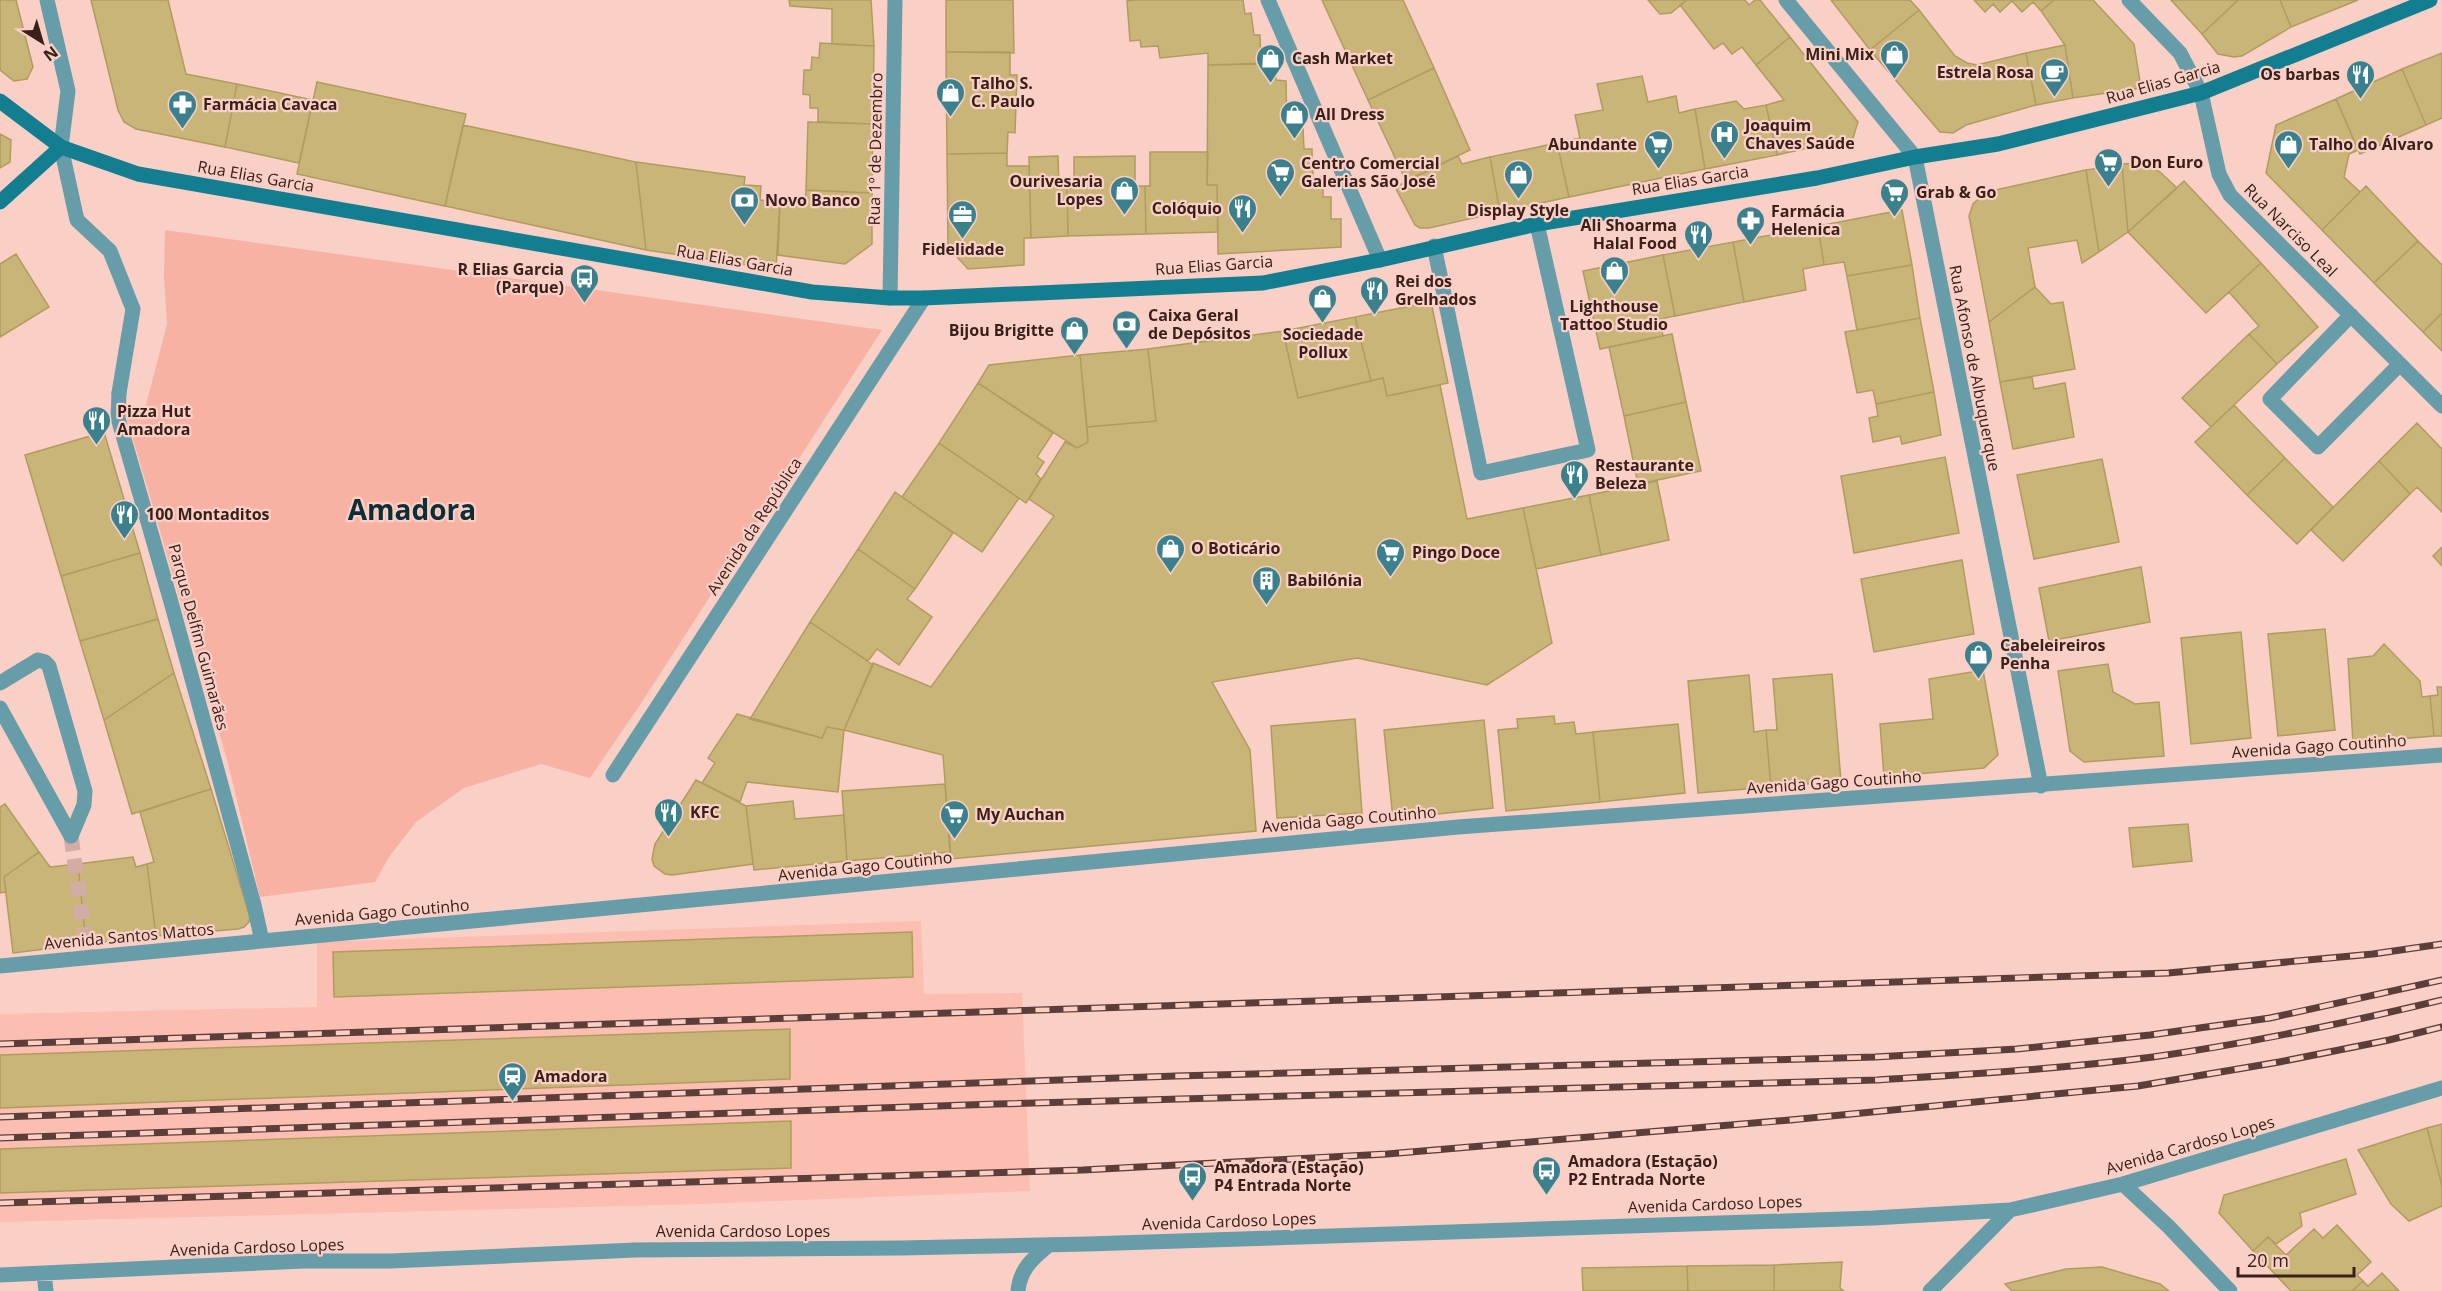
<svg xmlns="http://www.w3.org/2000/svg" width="2442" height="1291" font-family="'Open Sans',sans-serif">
<rect width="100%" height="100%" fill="#f9cfc6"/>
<path fill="#fcbeb1" d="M921 921 924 994 1022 993 1030 1191 701 1204 0 1222V1014L317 1007V942Z"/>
<path fill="#f8b2a4" d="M165 230 882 330 640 705 590 778 541 764 464 788 416 822 389 857 375 882 260 897 228 763 126 415 146 405 167 324 164 276Z"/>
<path fill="#cab578" stroke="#b09c5f" stroke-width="1.5" d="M0 0H16L33 67 27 79 14 81 0 70Z
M91 0H168L186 74 237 84 225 147 136 129 124 122 118 110Z
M789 0H871L874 46 832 44V9L790 6Z
M946 0H1013L1014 53 946 52Z
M1134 0H1243L1245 14 1251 13 1254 35H1260L1261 64 1208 65V53L1160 58 1158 46 1141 47 1140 40 1130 41 1127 1Z
M1322 0H1403L1434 68 1368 100Z
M1648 0H1687L1671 13 1660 14Z
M1687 0H1745L1749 5 1755 0H1760L1790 37 1756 65 1742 47 1732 54 1723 43 1714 49 1680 5Z
M1831 0H1910L1919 10 1870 50Z
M1974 0H2054L2041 11 2033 2 2022 12 2012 1 2000 12 1993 4 1985 12Z
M2054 0H2093L2134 44 2141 88 2073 98 2065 45 2041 11Z
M2171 0H2238L2202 34Z
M2238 0H2280L2291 27 2242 56 2234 57 2218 54 2202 34Z
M2280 0H2358L2291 27Z
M1919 10 1955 56 1967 63 1977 65 2026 53 2036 105 1966 125 1953 133 1940 132 1870 50Z
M1790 37 1858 122 1853 138 1777 155 1766 105 1784 100 1756 65Z
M820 43 874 46 873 124 818 122V108H810V95L803 94 804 70H811L812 57 819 58Z
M2065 45 2073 98 2036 105 2026 53Z
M946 52H1010V75H1017L1015 133 1008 132 1007 153 947 154Z
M2442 53V118L2426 125 2402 69Z
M1275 63 1276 80 1286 81 1287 129 1303 128 1304 149H1312L1313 177H1323V197H1331V219H1341V247L1218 254 1217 185H1207L1208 65Z
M1434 68 1470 150 1406 181 1368 100Z
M2402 69 2426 125 2360 154 2336 99Z
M1642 76 1648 102 1676 96 1679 113 1695 109 1705 169 1569 197 1557 143 1580 138 1575 115 1603 110 1597 84Z
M317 82 466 114 445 206 297 174Z
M237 84 313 100 299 163 225 147Z
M2336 99 2358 150 2349 154 2344 177 2360 192 2322 230 2266 173 2276 125Z
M1736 101 1744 109 1766 105 1777 155 1705 169 1695 109Z
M808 122 873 124 872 193 806 190Z
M463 125 636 162 646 250 445 206Z
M0 134 11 140 10 162 0 168Z
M1557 143 1569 197 1500 212 1490 157Z
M1150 152H1208L1207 185H1217L1218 232 1146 234 1145 186H1150Z
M1007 153V166H1029L1031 238H1024V265L968 269 948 247 947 154Z
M1058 156 1059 188H1067L1068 236 1031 238 1029 157Z
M1135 156V186H1145L1146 234 1068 236 1067 188H1074V157Z
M1458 156 1462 164 1490 157 1500 212 1429 228H1420L1415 225 1395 187Z
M636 162 745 177 744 185 761 186 760 200 780 202 776 269 646 250Z
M2143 163 2160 172 2177 188 2128 232 2122 164Z
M2122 164 2128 232 2099 252 2086 170Z
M2086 170 2099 252 2082 263 2077 240 2028 248 2035 287 1989 322 1969 216 1973 204 1985 193 1991 191Z
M2184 181 2261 263 2206 313 2128 232Z
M2366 186 2418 241 2374 283 2322 230Z
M806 190 872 193V244L845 264 778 255 780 202 805 204Z
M1902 210 1912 265 1847 276 1844 262 1824 265 1818 226Z
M1818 226 1824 265 1803 269 1806 290 1744 302 1733 242Z
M2418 241 2442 265V313L2423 332 2374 283Z
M1733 242 1744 302 1675 316 1663 255Z
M16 254 49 307 0 337V264Z
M1663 255 1675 316 1660 319 1663 336 1600 349 1583 271Z
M2261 263 2318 327 2277 364 2249 334 2259 326 2229 292Z
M1912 265 1920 318 1857 330 1847 276Z
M2035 287 2051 304 2063 302 2075 369 2000 382 1989 322Z
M1431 302 1448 383 1387 396 1383 378 1371 381 1355 317Z
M2442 313V351L2423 332Z
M1355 317 1371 381 1298 398 1283 331Z
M1920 318 1934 392 1876 404 1873 390 1857 393 1845 332Z
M1283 331 1298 398 1383 378 1387 396 1440 385 1467 519 1523 508 1552 643 1487 685 1357 658 1212 682 1250 750 1256 831 951 859 943 755 844 730 873 663 931 687 1054 516 1029 499 1065 442 1077 448 1088 442 1087 427 1156 421 1148 349Z
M1672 334 1686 402 1624 416 1609 347Z
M2249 334 2277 364 2211 427 2182 398Z
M1148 349 1156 421 1087 427 1080 355Z
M1080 355 1088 442 1077 448 978 383 989 365Z
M2032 377 2034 389 2065 383 2074 437 2013 449 2000 382Z
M978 383 1053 433 1037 457 1044 462 1036 474 1041 479 1026 503 939 443Z
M1934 392 1941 435 1902 444 1900 436 1873 442 1869 418 1878 416 1876 404Z
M1686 402 1701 471 1638 484 1624 416Z
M2234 405 2285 458 2247 495 2195 442Z
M2417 423 2442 449V512L2417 487 2410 494 2379 461Z
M104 432 140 553 61 576 25 455Z
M939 443 1019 498 982 552 902 497Z
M1945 457 1959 533 1854 553 1841 476Z
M2285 458 2333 507 2297 544 2247 495Z
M2102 459 2119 542 2034 559 2017 475Z
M2379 461 2410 494 2343 561 2311 530Z
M1657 481 1669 540 1601 555 1589 495Z
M895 492 953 533 915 589 858 549Z
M1589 495 1601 555 1536 569 1523 508Z
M2442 547V566L2433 556Z
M858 549 915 589 907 599 932 617 899 665 877 649 868 661 810 622Z
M140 553 158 619 80 641 61 576Z
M1962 560 1974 634 1874 652 1861 579Z
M2141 567 2150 622 2049 641 2039 588Z
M158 619 174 673 104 720 80 641Z
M810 622 873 665 844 730 827 727 822 738 750 719Z
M2325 629 2335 730 2278 736 2268 634Z
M2241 632 2251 738 2191 744 2181 638Z
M2384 644 2420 681 2422 697 2430 696 2434 736 2353 743 2348 659 2373 656Z
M2108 664 2113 692 2135 704 2159 702 2164 756 2084 762 2070 751 2058 671Z
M1983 670 1998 755 1984 768 1884 777 1880 724 1933 719 1929 679Z
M174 673 211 789 132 814 104 720Z
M1832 674 1841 781 1771 787 1766 730H1777L1773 679Z
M1749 675 1754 732 1766 730 1771 787 1698 793 1688 681Z
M2437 687H2442V736H2434L2430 696 2438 695Z
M737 714 822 738 827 727 844 730 838 792 747 782 740 802 702 783 715 763 708 758Z
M1554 716 1555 724 1574 722 1576 734 1593 732 1600 802 1506 811 1498 730 1518 728 1517 719Z
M1355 719 1362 813 1277 818 1271 726Z
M1484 720 1493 808 1393 819 1384 730Z
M1678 724 1685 793 1600 802 1593 732Z
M696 780 746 806 753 864 672 875 665 874 654 866 652 859 655 844Z
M945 784 950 852 847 861 842 791Z
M211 789 250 917 249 922 244 927 238 929 156 936 147 864 154 862 140 812Z
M793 801 795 819 844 815 847 861 754 870 746 806Z
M5 804 39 852 4 877 6 892 0 893V807Z
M2188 824 2192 861 2133 867 2129 828Z
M39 852 50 867 78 864 86 944 13 953 4 877Z
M133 857 136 867 147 864 156 936 86 944 78 864Z
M912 932 913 977 334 997 333 952Z
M790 1029V1079L0 1108V1055Z
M791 1121V1168L0 1193V1149Z
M2442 1124V1186L2427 1128Z
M2427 1128 2442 1186V1206L2409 1221 2391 1204 2358 1150Z
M2346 1159 2356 1194 2300 1213 2302 1226 2276 1244 2268 1237 2253 1251 2219 1213 2224 1195Z
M2337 1225 2371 1262 2357 1275 2363 1281 2352 1291H2291L2253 1251 2268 1237 2286 1255 2314 1229 2323 1238Z
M1842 1262 1840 1288 1844 1291H1774V1265Z
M1774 1265V1291H1688L1687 1266Z
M1687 1266 1688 1291H1583L1582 1268Z
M2102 1267 2160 1284 2169 1291H2012L2005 1284 2066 1269Z
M2382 1273 2399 1291H2352L2363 1281 2368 1286Z"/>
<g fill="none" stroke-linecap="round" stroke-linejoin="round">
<path stroke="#d3aca4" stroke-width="15" stroke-dasharray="15 8" stroke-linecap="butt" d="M71 836 88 958"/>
<path stroke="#669da8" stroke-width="15" d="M61 147 77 220 110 251 133 309 119 393"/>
<path stroke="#669da8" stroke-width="15" d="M47 0 68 91 61 147
M1268 0 1380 260
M1786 0 1915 157 2041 786
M2129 0 2180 53 2201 93 2219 174 2230 195 2442 406
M1434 246 1481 473 1588 450 1537 224
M890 298 895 0
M2351 315 2270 399 2318 447 2400 364
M119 393 118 418 171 602 254 905 262 941
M0 683 38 660 45 662 49 666 85 791 84 805 71 836
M0 708 71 836
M613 775 924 298
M0 966 1458 827 2442 755
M2123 1184 2169 1227 2230 1291
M44 1274 46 1291
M0 1275 304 1261H391L635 1250 901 1248 1087 1244 1873 1218 2010 1210 2123 1184 2442 1088
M1018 1291C1020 1269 1033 1258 1049 1245
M1930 1291 2010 1210"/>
<path stroke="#137e8f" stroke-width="15" d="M0 101 61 147 138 174 812 292 890 298H924L1263 283 1380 260 1537 224 1817 178 1915 157 1998 144 2201 93 2430 0
M0 202 61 147"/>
<defs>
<path id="rail" d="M0 1044 2168 973 2373 954 2442 944
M0 1117 1176 1076 1875 1057 2017 1049 2150 1035 2270 1018 2442 980
M0 1138 996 1104 1877 1080C1969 1074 2061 1069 2153 1057 2250 1043 2346 1023 2442 1000
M0 1203 1083 1170 1387 1154 1790 1120 2138 1086 2279 1062 2389 1040 2442 1027"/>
</defs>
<use href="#rail" stroke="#5b3e39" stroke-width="7"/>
<use href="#rail" stroke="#f9cfc6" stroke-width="4.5" stroke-dasharray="14" stroke-linecap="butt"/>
</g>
<defs>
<symbol id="shop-pin" viewBox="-11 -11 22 30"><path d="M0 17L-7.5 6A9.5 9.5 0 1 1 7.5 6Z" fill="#3b808d" stroke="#f9cfc6"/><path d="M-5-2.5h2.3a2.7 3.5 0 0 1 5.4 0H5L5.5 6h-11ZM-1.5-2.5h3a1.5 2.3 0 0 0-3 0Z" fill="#fff"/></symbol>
<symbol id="cafe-pin" viewBox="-11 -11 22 30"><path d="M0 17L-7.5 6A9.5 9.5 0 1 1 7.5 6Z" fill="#3b808d" stroke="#f9cfc6"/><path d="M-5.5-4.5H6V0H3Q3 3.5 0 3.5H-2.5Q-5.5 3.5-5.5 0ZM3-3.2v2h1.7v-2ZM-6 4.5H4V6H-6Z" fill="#fff"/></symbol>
<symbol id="restaurant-pin" viewBox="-11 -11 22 30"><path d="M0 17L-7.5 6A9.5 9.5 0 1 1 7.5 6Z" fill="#3b808d" stroke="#f9cfc6"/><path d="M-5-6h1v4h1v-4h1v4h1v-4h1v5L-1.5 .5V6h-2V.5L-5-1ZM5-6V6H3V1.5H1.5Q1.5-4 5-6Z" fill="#fff"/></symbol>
<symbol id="pharmacy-pin" viewBox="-11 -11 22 30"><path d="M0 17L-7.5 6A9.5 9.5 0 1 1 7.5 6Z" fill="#3b808d" stroke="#f9cfc6"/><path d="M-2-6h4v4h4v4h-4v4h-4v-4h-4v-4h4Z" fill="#fff"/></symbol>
<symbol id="hospital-pin" viewBox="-11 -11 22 30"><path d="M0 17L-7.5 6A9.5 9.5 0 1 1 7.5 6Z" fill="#3b808d" stroke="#f9cfc6"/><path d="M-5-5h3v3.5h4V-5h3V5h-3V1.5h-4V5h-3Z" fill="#fff"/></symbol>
<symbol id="supermarket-pin" viewBox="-11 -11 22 30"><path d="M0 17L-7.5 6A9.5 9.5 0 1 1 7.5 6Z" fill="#3b808d" stroke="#f9cfc6"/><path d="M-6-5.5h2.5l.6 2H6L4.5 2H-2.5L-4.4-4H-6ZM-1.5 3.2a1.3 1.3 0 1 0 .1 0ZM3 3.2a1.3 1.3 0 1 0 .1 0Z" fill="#fff"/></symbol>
<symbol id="bank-pin" viewBox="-11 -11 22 30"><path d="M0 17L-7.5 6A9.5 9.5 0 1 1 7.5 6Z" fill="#3b808d" stroke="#f9cfc6"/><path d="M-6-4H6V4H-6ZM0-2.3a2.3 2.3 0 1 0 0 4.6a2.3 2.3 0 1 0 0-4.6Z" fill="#fff"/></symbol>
<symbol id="office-pin" viewBox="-11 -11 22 30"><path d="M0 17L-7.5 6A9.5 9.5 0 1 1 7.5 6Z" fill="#3b808d" stroke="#f9cfc6"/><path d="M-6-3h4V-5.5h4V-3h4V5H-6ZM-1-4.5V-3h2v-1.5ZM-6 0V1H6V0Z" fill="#fff"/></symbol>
<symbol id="bus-pin" viewBox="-11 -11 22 30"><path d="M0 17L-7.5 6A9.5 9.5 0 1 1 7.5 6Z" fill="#3b808d" stroke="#f9cfc6"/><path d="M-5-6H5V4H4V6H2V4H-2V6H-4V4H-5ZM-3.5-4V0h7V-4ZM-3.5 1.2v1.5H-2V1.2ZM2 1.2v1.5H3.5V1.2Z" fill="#fff"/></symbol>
<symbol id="building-pin" viewBox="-11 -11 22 30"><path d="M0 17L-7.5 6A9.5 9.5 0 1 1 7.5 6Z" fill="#3b808d" stroke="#f9cfc6"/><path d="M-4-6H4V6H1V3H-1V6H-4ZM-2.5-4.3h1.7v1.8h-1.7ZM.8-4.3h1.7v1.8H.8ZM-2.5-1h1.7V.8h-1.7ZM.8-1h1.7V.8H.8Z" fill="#fff"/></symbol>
<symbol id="station-pin" viewBox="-11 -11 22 30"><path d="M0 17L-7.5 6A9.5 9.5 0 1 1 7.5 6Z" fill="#3b808d" stroke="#f9cfc6"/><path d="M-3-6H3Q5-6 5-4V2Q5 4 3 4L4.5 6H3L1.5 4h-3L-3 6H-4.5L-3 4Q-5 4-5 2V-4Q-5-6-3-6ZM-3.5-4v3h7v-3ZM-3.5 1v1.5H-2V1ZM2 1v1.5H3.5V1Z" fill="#fff"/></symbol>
</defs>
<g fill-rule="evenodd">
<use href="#shop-pin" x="1878" y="38" width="33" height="45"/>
<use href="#shop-pin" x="1254" y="42" width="33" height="45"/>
<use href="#cafe-pin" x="2038" y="56" width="33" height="45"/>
<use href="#restaurant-pin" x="2344" y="58" width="33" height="45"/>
<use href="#shop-pin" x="934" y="76" width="33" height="45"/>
<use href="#pharmacy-pin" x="166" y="88" width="33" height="45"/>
<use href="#shop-pin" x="1278" y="98" width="33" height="45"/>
<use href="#hospital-pin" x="1708" y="118" width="33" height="45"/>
<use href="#supermarket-pin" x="1642" y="128" width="33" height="45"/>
<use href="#shop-pin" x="2272" y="128" width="33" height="45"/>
<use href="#supermarket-pin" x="2092" y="146" width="33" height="45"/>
<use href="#supermarket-pin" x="1264" y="156" width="33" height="45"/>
<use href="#shop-pin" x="1502" y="158" width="33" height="45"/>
<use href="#shop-pin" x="1108" y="174" width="33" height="45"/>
<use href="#supermarket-pin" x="1878" y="176" width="33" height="45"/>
<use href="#bank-pin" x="728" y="184" width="33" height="45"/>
<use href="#restaurant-pin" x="1226" y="192" width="33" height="45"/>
<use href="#office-pin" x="946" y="198" width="33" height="45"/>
<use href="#pharmacy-pin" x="1734" y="204" width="33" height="45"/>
<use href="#restaurant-pin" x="1682" y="218" width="33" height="45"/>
<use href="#shop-pin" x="1598" y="254" width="33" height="45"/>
<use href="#bus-pin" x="568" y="262" width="33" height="45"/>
<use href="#restaurant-pin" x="1358" y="274" width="33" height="45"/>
<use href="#shop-pin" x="1306" y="282" width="33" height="45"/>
<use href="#bank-pin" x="1110" y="308" width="33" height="45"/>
<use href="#shop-pin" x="1058" y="314" width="33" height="45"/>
<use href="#restaurant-pin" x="80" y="404" width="33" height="45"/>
<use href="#restaurant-pin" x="1558" y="458" width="33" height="45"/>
<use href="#restaurant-pin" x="108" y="498" width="33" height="45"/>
<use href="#shop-pin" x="1154" y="532" width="33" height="45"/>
<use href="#supermarket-pin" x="1374" y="536" width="33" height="45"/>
<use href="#building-pin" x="1250" y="564" width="33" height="45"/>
<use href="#shop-pin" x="1962" y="638" width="33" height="45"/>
<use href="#restaurant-pin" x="652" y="796" width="33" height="45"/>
<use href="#supermarket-pin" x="938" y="798" width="33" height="45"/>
<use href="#station-pin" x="496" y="1060" width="33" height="45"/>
<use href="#bus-pin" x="1530" y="1154" width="33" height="45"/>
<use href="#bus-pin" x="1176" y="1160" width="33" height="45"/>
</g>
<g text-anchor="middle" stroke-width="4.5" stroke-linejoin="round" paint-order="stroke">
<g font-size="16" font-weight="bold" fill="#3a201b" stroke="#f9cfc6" text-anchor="start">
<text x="1874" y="60" text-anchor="end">Mini Mix</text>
<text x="1292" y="64">Cash Market</text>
<text x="2034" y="78" text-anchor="end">Estrela Rosa</text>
<text x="2340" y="80" text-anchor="end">Os barbas</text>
<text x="971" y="89">Talho S.<tspan x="971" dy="18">C. Paulo</tspan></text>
<text x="203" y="110">Farmácia Cavaca</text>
<text x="1315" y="120">All Dress</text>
<text x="1745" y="131">Joaquim<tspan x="1745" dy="18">Chaves Saúde</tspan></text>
<text x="1637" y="150" text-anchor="end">Abundante</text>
<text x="2309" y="150">Talho do Álvaro</text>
<text x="2130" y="168">Don Euro</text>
<text x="1301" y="169">Centro Comercial<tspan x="1301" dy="18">Galerias São José</tspan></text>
<text x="1103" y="187" text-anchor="end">Ourivesaria<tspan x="1103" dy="18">Lopes</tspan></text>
<text x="1916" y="198">Grab &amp; Go</text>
<text x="765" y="206">Novo Banco</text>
<text x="1222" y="214" text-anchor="end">Colóquio</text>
<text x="1518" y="216" text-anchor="middle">Display Style</text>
<text x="1771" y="217">Farmácia<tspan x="1771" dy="18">Helenica</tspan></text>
<text x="1677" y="231" text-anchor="end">Ali Shoarma<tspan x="1677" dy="18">Halal Food</tspan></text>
<text x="963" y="255" text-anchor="middle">Fidelidade</text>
<text x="564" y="275" text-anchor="end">R Elias Garcia<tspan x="564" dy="18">(Parque)</tspan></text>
<text x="1395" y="287">Rei dos<tspan x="1395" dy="18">Grelhados</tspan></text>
<text x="1614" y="312" text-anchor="middle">Lighthouse<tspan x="1614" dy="18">Tattoo Studio</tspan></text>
<text x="1148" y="321">Caixa Geral<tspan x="1148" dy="18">de Depósitos</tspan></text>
<text x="1054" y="336" text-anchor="end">Bijou Brigitte</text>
<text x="1323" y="340" text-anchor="middle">Sociedade<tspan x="1323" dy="18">Pollux</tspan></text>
<text x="117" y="417">Pizza Hut<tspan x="117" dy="18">Amadora</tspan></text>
<text x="1595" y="471">Restaurante<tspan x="1595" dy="18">Beleza</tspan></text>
<text x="146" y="520">100 Montaditos</text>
<text x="1191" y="554">O Boticário</text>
<text x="1412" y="558">Pingo Doce</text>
<text x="1287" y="586">Babilónia</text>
<text x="2000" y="651">Cabeleireiros<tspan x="2000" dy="18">Penha</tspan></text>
<text x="690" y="818">KFC</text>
<text x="976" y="820">My Auchan</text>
<text x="534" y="1082">Amadora</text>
<text x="1568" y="1167">Amadora (Estação)<tspan x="1568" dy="18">P2 Entrada Norte</tspan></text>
<text x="1214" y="1173">Amadora (Estação)<tspan x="1214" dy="18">P4 Entrada Norte</tspan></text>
</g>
<g font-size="16" fill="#3a201b" stroke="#f9cfc6">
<text transform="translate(2163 82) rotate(-16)" y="6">Rua Elias Garcia</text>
<text transform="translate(875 149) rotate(-89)" y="6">Rua 1º de Dezembro</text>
<text transform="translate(256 176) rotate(10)" y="6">Rua Elias Garcia</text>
<text transform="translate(1690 180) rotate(-9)" y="6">Rua Elias Garcia</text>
<text transform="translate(2291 230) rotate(45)" y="6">Rua Narciso Leal</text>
<text transform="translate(735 260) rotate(10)" y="6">Rua Elias Garcia</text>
<text transform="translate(1214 265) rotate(-4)" y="6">Rua Elias Garcia</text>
<text transform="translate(1975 368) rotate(79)" y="6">Rua Afonso de Albuquerque</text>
<text transform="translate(754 526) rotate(-57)" y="6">Avenida da República</text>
<text transform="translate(199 637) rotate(75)" y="6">Parque Delfim Guimarães</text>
<text transform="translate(2319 746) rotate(-4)" y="6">Avenida Gago Coutinho</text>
<text transform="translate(1834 782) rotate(-4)" y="6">Avenida Gago Coutinho</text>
<text transform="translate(1349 819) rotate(-5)" y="6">Avenida Gago Coutinho</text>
<text transform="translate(865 866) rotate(-6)" y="6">Avenida Gago Coutinho</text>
<text transform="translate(382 912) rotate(-5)" y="6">Avenida Gago Coutinho</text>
<text transform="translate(129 936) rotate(-5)" y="6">Avenida Santos Mattos</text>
<text transform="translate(2190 1145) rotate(-16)" y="6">Avenida Cardoso Lopes</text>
<text transform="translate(1715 1204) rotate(-2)" y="6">Avenida Cardoso Lopes</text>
<text transform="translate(1229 1221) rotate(-2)" y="6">Avenida Cardoso Lopes</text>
<text x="743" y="1237">Avenida Cardoso Lopes</text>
<text transform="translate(257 1247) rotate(-2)" y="6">Avenida Cardoso Lopes</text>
</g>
<g font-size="28" font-weight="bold" fill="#0c2e34" stroke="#f9cfc6">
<text x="412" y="520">Amadora</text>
</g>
</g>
<g transform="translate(42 42) rotate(143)" stroke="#f9cfc6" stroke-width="4.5" paint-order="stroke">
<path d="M0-4.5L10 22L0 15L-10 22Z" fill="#3a201b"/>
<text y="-9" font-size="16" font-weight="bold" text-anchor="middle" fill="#3a201b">N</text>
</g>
<path d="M2238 1267v9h116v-9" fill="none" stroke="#3a201b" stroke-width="3"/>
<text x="2247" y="1267" font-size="18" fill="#3a201b" stroke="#f9cfc6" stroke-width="4.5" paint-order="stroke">20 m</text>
</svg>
